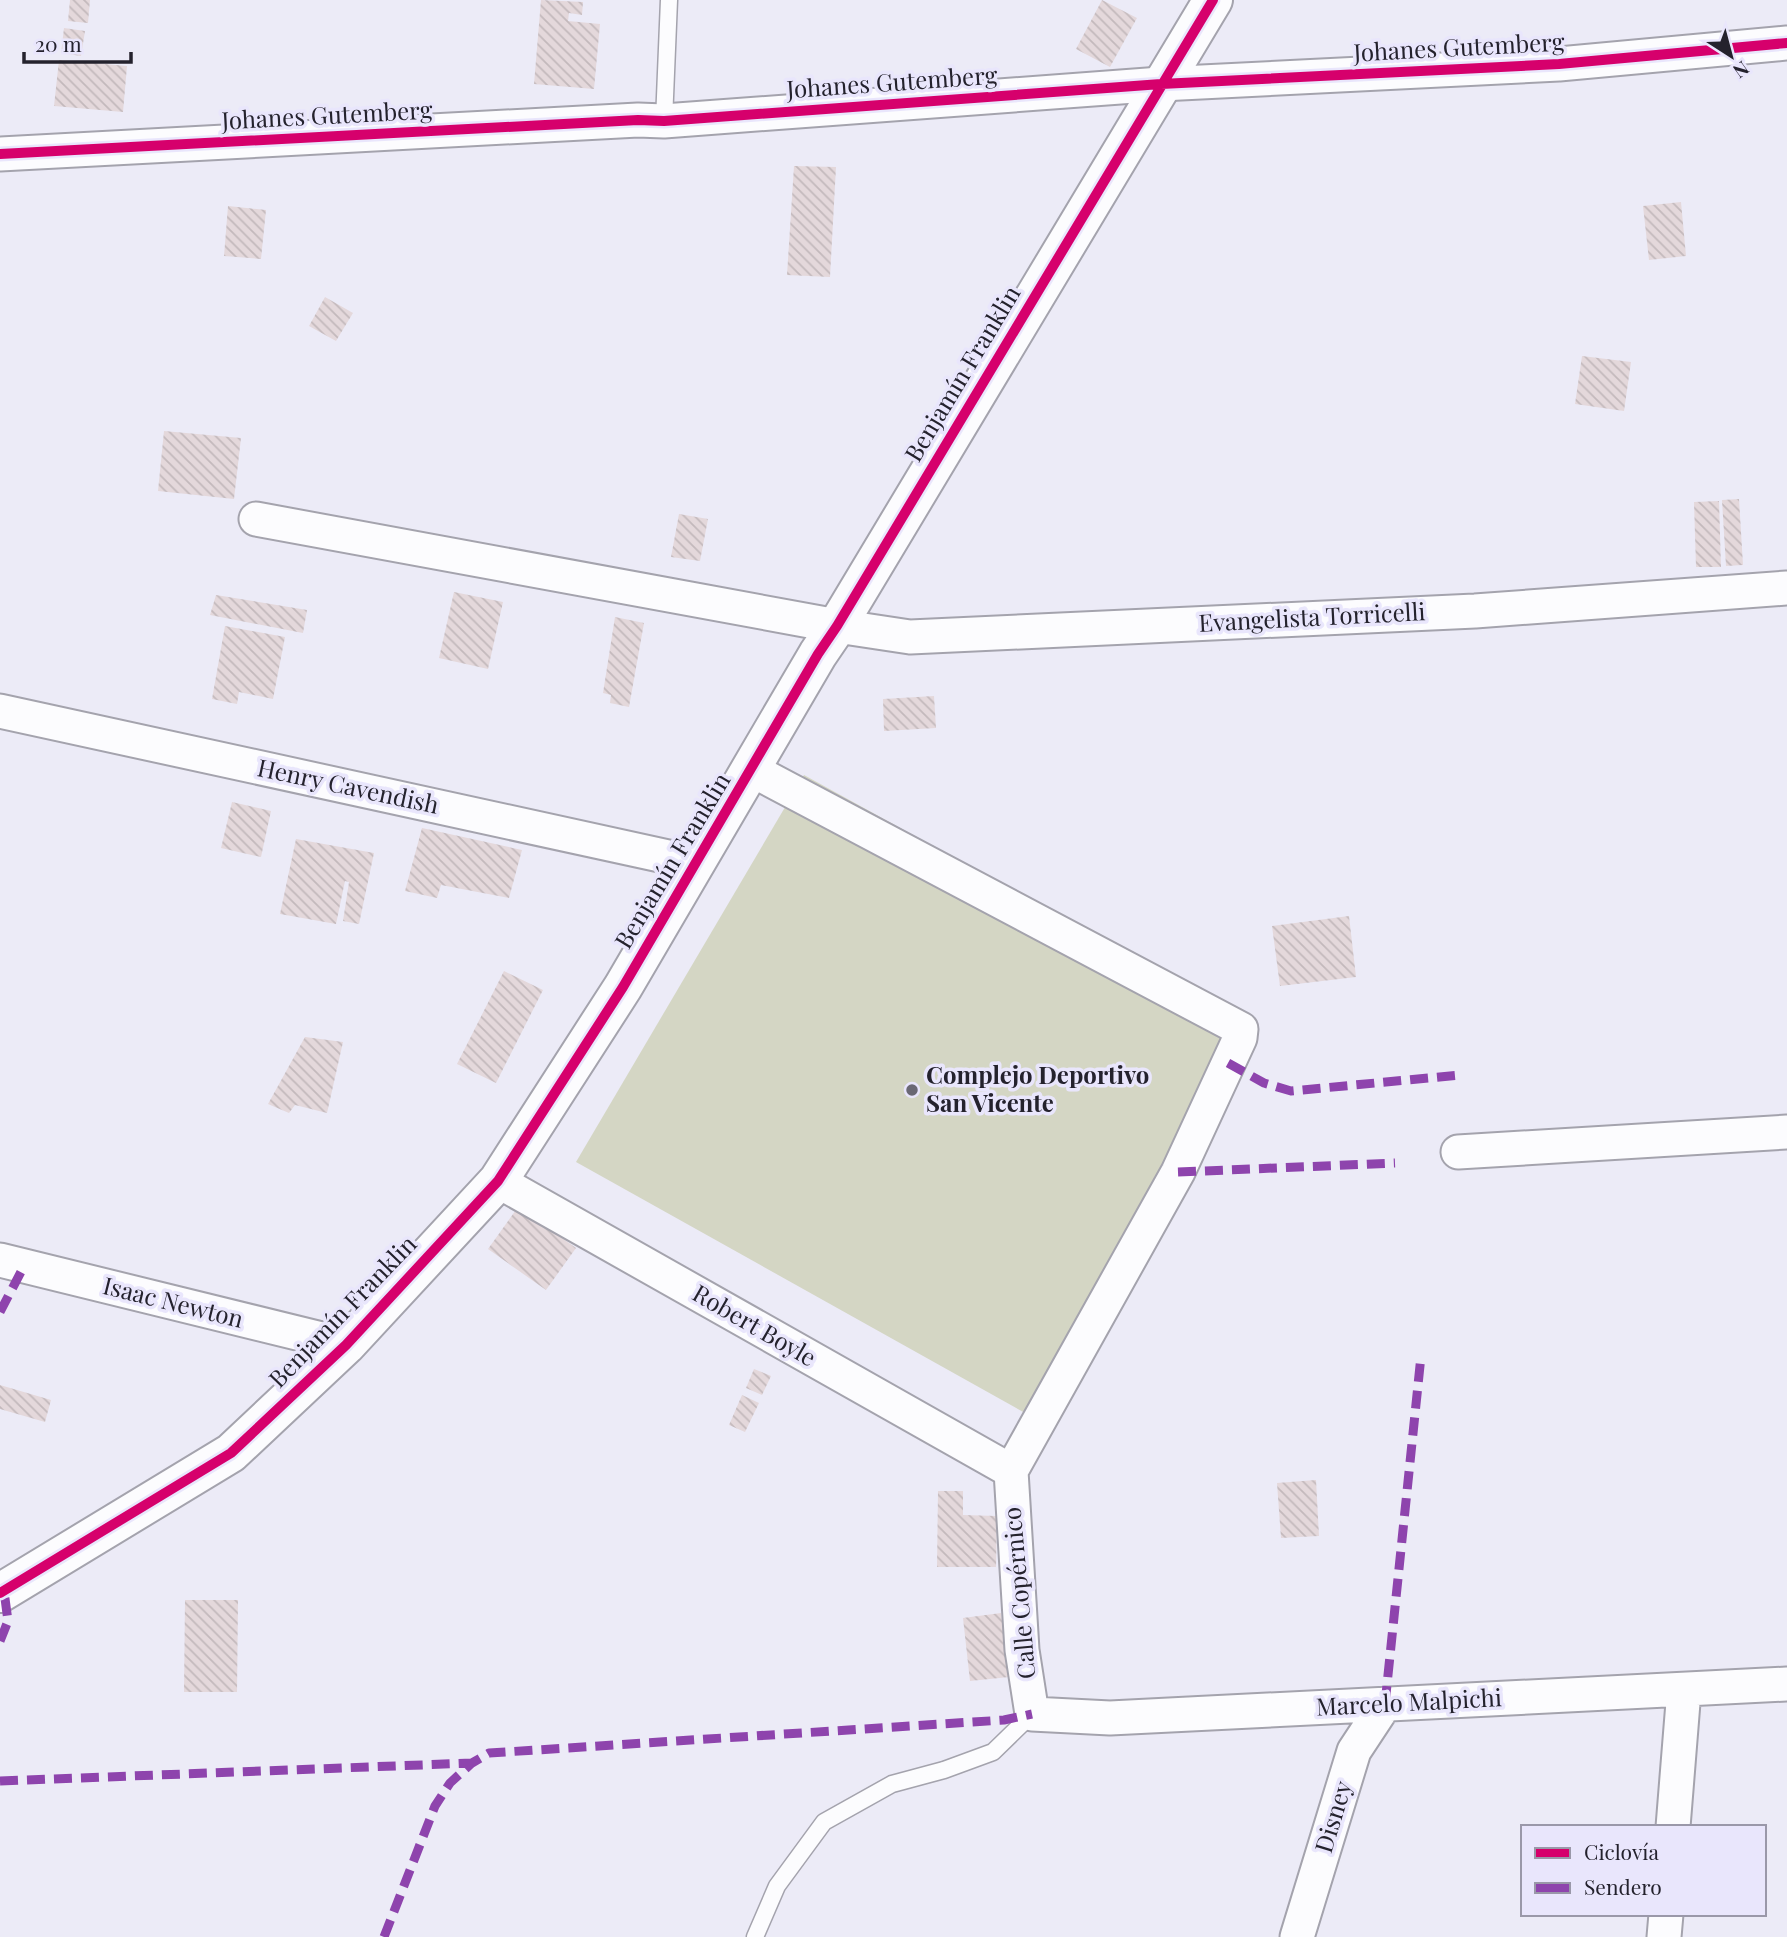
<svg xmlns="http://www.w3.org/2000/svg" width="1787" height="1937" font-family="'Playfair Display',serif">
<defs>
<pattern id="building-back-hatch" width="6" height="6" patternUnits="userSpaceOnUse" patternTransform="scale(1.75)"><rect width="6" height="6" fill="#e4d8db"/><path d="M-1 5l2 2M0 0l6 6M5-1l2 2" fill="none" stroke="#c3b9bc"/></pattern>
</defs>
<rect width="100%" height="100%" fill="#ecebf7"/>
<path fill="#d4d6c4" d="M804 775 1246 1018 1025 1413 576 1162Z"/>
<path fill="url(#building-back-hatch)" d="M70 0H90L88 23 68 21Z
M541 0 583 2 582 15 569 13 568 21 600 24 594 89 534 84Z
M1102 0 1137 18 1110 67 1076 49Z
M64 28 85 31 81 56 61 53Z
M59 60 127 66 123 112 54 106Z
M794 166 836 167 830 277 787 275Z
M1681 202 1686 256 1649 260 1643 206Z
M228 206 266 210 261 259 224 256Z
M325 297 353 313 336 341 309 326Z
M1582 356 1631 362 1624 411 1575 404Z
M164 431 241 438 234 499 158 491Z
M1739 499 1743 565 1726 566 1722 500Z
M1719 501 1721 567H1696L1694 502Z
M679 514 708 519 700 561 671 557Z
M454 592 503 602 488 669 439 658Z
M216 595 307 610 303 633 210 615Z
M615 617 644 623 629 707 610 703 611 695 603 693Z
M225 626 285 637 273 699 239 692 237 704 212 699Z
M934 696 936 728 884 731 883 699Z
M232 802 271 811 261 857 221 848Z
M422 828 522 850 509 898 441 885 437 898 405 891Z
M296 839 374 853 359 924 343 921 349 882 345 881 336 924 280 914Z
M1349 916 1356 977 1280 986 1272 926Z
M504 971 543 990 496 1083 457 1064Z
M305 1037 343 1042 327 1113 295 1105 289 1113 268 1104Z
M518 1207 576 1248 546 1290 488 1249Z
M754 1369 771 1376 762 1395 746 1388Z
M0 1385 51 1400 45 1422 0 1409Z
M742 1395 759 1403 745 1432 729 1425Z
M1316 1480 1319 1536 1281 1538 1277 1483Z
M938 1491H963V1515L997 1516 996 1567H937Z
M185 1600H238L237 1692H184Z
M1001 1613 1009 1677 970 1681 963 1618Z"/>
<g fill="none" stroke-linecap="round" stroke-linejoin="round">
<defs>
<path id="lane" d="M664 121 669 0
M755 1937 777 1886 824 1822 892 1784 944 1770 993 1752 1032 1714"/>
<path id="street" d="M0 154 638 120 664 121 1161 84 1559 64 1787 43
M256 519 837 626 910 637 1475 611 1787 588
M0 711 696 863
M752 770 1241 1029 1240 1038 1178 1172 1011 1471
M1458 1152 1787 1132
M498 1181 1011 1471
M0 1260 346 1345
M1011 1471 1022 1650 1032 1714 1110 1718 1787 1684
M1673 1827 1684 1690
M1297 1937 1354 1751 1385 1704
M1664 1937 1666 1914"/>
<path id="secondary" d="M0 1593 231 1453 346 1345 498 1181 623 987 818 654 837 626 1213 0"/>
</defs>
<use href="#lane" stroke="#a4a3ad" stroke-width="19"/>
<use href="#street" stroke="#a4a3ad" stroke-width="37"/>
<use href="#secondary" stroke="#a4a3ad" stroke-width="42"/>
<use href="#lane" stroke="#fcfcfe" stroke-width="16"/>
<use href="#street" stroke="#fcfcfe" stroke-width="33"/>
<use href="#secondary" stroke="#fcfcfe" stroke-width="38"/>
<path stroke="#8e44ad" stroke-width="9" stroke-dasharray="18 9" stroke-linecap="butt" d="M1228 1063 1264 1083 1291 1091 1460 1075
M1178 1172 1395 1163
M0 1312 24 1266
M0 1641 8 1621 4 1591
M1385 1704 1421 1356
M0 1781 472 1763
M384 1937 435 1806 450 1783 472 1763 489 1753 1004 1720 1032 1714"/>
<defs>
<path id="cycleway" d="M0 154 638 120 664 121 1161 84 1559 64 1787 43
M0 1593 231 1453 346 1345 498 1181 623 987 818 654 837 626 1213 0"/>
</defs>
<use href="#cycleway" stroke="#e9e6fc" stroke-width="15"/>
<use href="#cycleway" stroke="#d6006c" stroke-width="10"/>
</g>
<circle fill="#6a6874" stroke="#e9e6fc" stroke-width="2.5" cx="912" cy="1090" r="7"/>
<g text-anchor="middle" stroke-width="7" stroke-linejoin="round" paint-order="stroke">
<g font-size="24" fill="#24222d" stroke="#e9e6fc">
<text transform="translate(1459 48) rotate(-3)" y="8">Johanes Gutemberg</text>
<text transform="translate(892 83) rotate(-4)" y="8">Johanes Gutemberg</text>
<text transform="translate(327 116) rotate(-3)" y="8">Johanes Gutemberg</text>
<text transform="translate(963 374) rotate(-59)" y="8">Benjamín Franklin</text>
<text transform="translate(1312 618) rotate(-3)" y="8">Evangelista Torricelli</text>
<text transform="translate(348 787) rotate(12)" y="8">Henry Cavendish</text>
<text transform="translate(673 861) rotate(-59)" y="8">Benjamín Franklin</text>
<text transform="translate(173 1303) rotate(14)" y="8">Isaac Newton</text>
<text transform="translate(343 1312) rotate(-46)" y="8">Benjamín Franklin</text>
<text transform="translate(754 1326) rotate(30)" y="8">Robert Boyle</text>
<text transform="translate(1020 1593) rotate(-95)" y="8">Calle Copérnico</text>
<text transform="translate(1409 1703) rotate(-3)" y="8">Marcelo Malpichi</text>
<text transform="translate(1334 1817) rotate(-73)" y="8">Disney</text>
</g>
<g font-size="24" font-weight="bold" fill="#24222d" stroke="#e9e6fc" text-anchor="start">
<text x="926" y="1084">Complejo Deportivo<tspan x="926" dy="28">San Vicente</tspan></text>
</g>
</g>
<rect x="1521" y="1825" width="245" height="91" fill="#e9e6fc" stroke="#9a98a9" stroke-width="2"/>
<rect x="1535" y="1848" width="35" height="10" fill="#d6006c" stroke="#9a98a9" stroke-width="2"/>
<text x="1584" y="1860" font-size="21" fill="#24222d">Ciclovía</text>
<rect x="1535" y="1883" width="35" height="10" fill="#8e44ad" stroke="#9a98a9" stroke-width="2"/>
<text x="1584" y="1895" font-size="21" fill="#24222d">Sendero</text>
<g transform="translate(1731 56) rotate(144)" stroke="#e9e6fc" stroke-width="5" paint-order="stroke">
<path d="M0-5L12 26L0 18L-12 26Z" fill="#24222d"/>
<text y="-10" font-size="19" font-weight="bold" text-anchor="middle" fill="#24222d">N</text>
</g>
<path d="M24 52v10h107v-10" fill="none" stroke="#24222d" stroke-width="3.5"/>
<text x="35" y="52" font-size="21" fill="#24222d" stroke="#e9e6fc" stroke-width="5" paint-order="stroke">20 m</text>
</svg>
